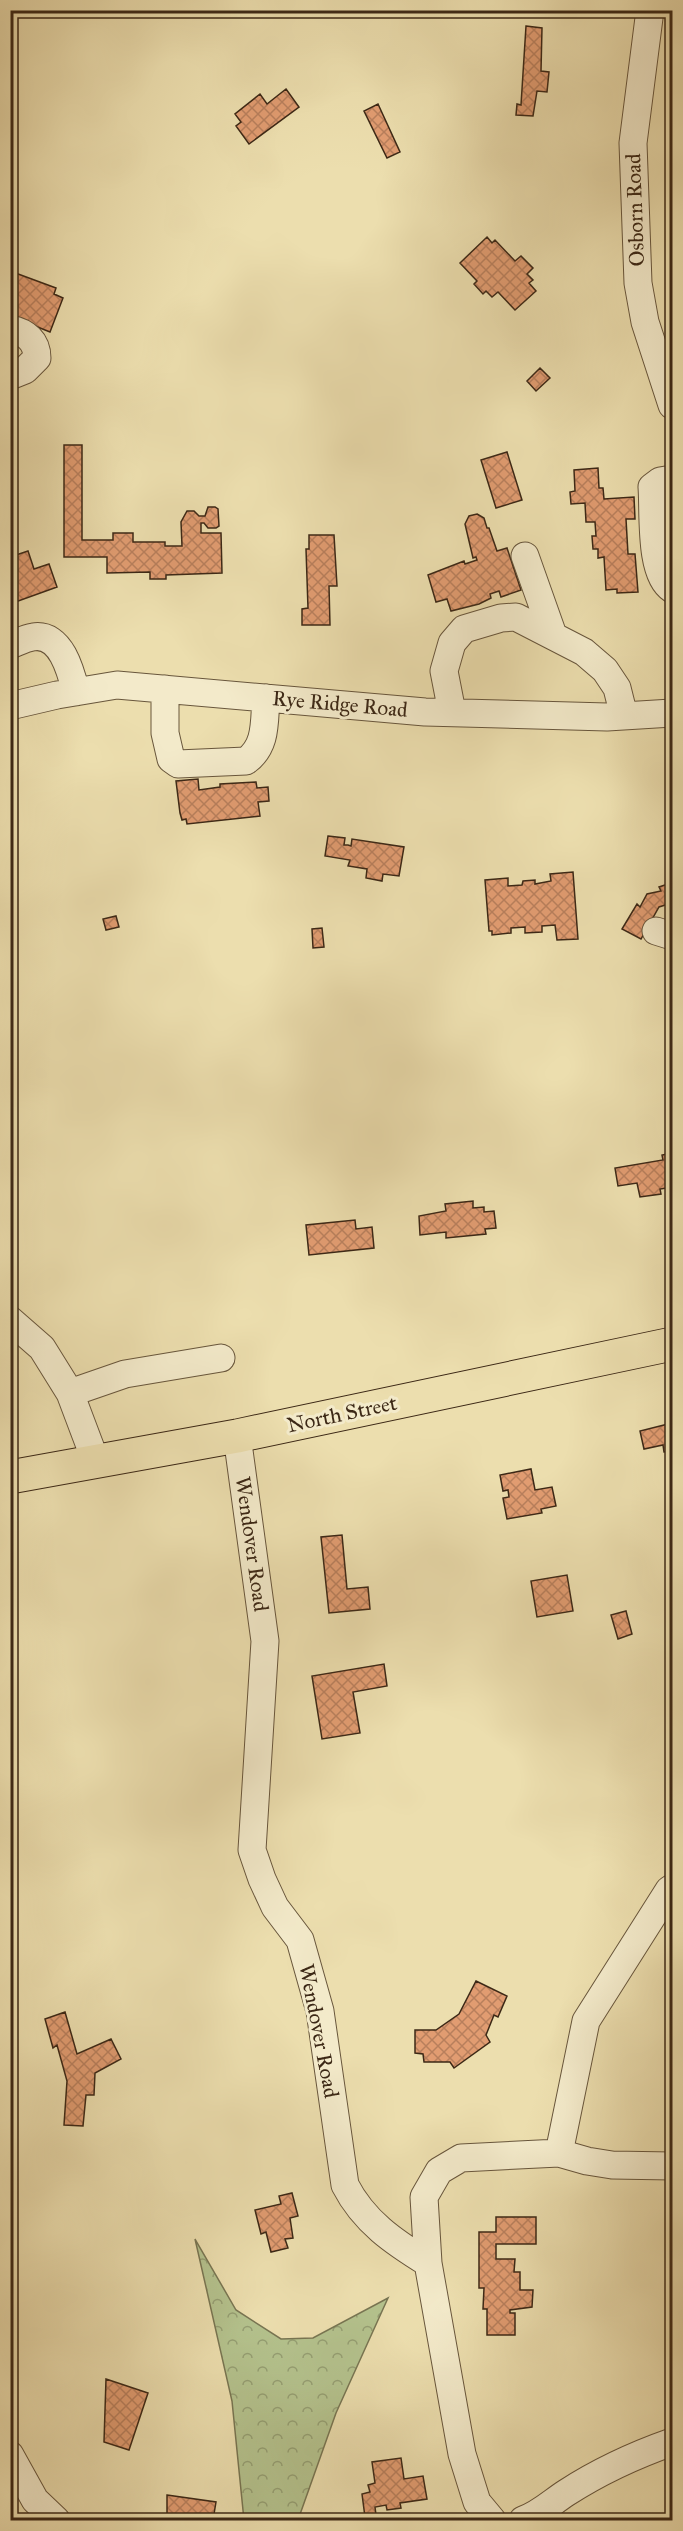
<svg xmlns="http://www.w3.org/2000/svg" width="683" height="2531" font-family="'IM FELL Great Primer',serif">
<defs>
<pattern id="forest-crowns" width="20" height="18" patternUnits="userSpaceOnUse" patternTransform="scale(1.5)"><rect width="20" height="18" fill="#b4c28d"/><path d="M2 6a3 3 0 1 1 6 0M12 15a3 3 0 1 1 6 0" fill="none" stroke="#949e72"/></pattern>
<pattern id="building-cross-hatch" width="8" height="8" patternUnits="userSpaceOnUse" patternTransform="scale(1.5)"><rect width="8" height="8" fill="#e19c71"/><path d="M0 0l8 8M0 8l8-8" fill="none" stroke="#b87f5c"/></pattern>
</defs>
<rect width="100%" height="100%" fill="#ecdeae"/>
<filter id="stains"><feTurbulence type="fractalNoise" baseFrequency=".00333" numOctaves="4"/><feColorMatrix values="0 0 0 0 .2 0 0 0 0 .09 0 0 0 0 .02 0 0 0 .5 -.17"/></filter>
<radialGradient id="worn" r=".72"><stop offset=".6" stop-color="#630" stop-opacity="0"/><stop offset="1" stop-color="#630" stop-opacity=".3"/></radialGradient>
<path fill="url(#forest-crowns)" stroke="#787552" stroke-width="1.5" d="M195 2239 236 2310 281 2339 313 2338 388 2298 336 2413 298 2520H244L232 2401Z"/>
<path fill="url(#building-cross-hatch)" stroke="#3c2816" stroke-width="1.5" d="M526 26 542 28 541 71 549 72 547 92 537 91 533 116 516 115 517 104 521 105Z
M286 89 299 107 249 144 236 126 241 122 235 114 260 94 267 104Z
M378 104 400 152 387 158 364 111Z
M487 237 492 243 495 240 515 261 521 256 533 268 527 274 533 280 529 283 536 291 515 310 498 292 492 297 486 291 483 294 474 284 477 281 460 263Z
M10 271 56 288 54 294 63 298 50 332 10 316Z
M540 368 550 378 536 391 527 381Z
M64 445H82V540H113V533H133V542H165V546H182L181 522 187 511H194L199 516H205L208 507H215L218 509 219 526 216 528H208L204 523H201V533H221L222 573 166 575V579H150V572L107 573V557H64Z
M507 452 522 500 496 508 481 460Z
M598 468 599 488H603L604 499 634 497 635 519H626L628 554H635L638 592 617 593V589L606 590 604 557 598 558V549H593L592 536H596L595 522H586L585 503 571 504 570 492 575 491 574 470Z
M477 514 484 518 487 528H489L497 551 507 548 521 590 501 597 499 591 490 594 491 598 479 604 451 611 447 599 436 602 428 575 464 561 465 564 477 560 476 557 473 558 465 524 469 516Z
M309 535H334L337 586H329L330 625H302V609L308 608 306 549H309Z
M28 551 34 569 49 564 57 587 10 604V557Z
M198 779 199 790 220 787V784L256 782 257 788 268 787 269 801 258 802 260 816 187 824 186 819 182 820 180 813 176 781Z
M328 836 345 838 344 845H348L351 846 352 839 404 847 399 876 383 874 382 881 366 878 367 869 348 866 350 860 325 856Z
M573 872 578 939 557 940 555 925 542 926V932L525 933V927L511 928V933L492 935V931H489L485 880 508 878V886L522 885 523 881 535 880V884L551 881 550 874Z
M672 877V903L659 907 641 939 622 929 637 904 640 907 647 894 661 891 659 887 668 884 666 879Z
M116 916 119 927 106 930 103 919Z
M322 928 324 947 313 948 312 929Z
M672 1153V1187L660 1189 661 1194 640 1197 637 1183 618 1186 615 1168 663 1160 662 1155Z
M473 1201V1208L484 1207V1212L494 1211 496 1228 485 1229 486 1234 446 1238V1232L420 1235 419 1216 446 1211 445 1204Z
M355 1220 356 1229 372 1227 374 1248 309 1255 306 1225Z
M672 1423V1451L664 1452 663 1445 644 1449 640 1431Z
M531 1469 535 1490 552 1487 556 1506 541 1509 542 1513 507 1519 503 1498 509 1497 508 1490 503 1491 500 1475Z
M342 1535 347 1589 368 1587 370 1609 329 1613 321 1537Z
M567 1575 573 1611 537 1617 531 1581Z
M626 1611 632 1634 618 1639 611 1615Z
M384 1664 387 1686 353 1692 360 1733 322 1739 312 1676Z
M476 1981 507 1996 498 2017 494 2015 486 2035 490 2042 454 2068 450 2062H424L423 2054 415 2053V2030H436L459 2014Z
M65 2012 77 2054 111 2039 121 2059 95 2073 94 2095H86L83 2126 64 2125 67 2081 57 2045 53 2048 45 2019Z
M292 2193 298 2216 290 2218 293 2238 285 2239 288 2248 271 2252 266 2232 261 2234 255 2210 281 2204 279 2196Z
M496 2217H536V2244H496V2259H515L514 2272H520V2290H533L532 2307 510 2310V2313H515V2335H487V2309H483L484 2288H479V2232H496Z
M106 2379 148 2393 129 2450 104 2442Z
M401 2458 404 2479 423 2476 427 2499 400 2503 401 2508 387 2510 386 2505 375 2507 376 2515 365 2517 362 2494 370 2492 368 2485 375 2483 372 2462Z
M167 2495 216 2502 213 2520H167Z"/>
<g fill="none" stroke-linecap="round" stroke-linejoin="round">
<defs>
<path id="minor" d="M650 10 633 143 638 283 645 322 672 405
M10 329C26 332 37 341 37 358L25 370 10 376
M672 479 660 481 652 487C654 513 649 574 672 589
M525 556 553 635
M10 645C18 642 26 638 33 637 61 632 71 672 76 692
M165 689V733L171 759 178 764 246 761C267 746 264 722 266 698
M10 706 57 695 117 685 425 712 607 717 672 713
M452 712 444 671 452 643 464 629 501 618 516 617 584 652 605 670 617 688 624 716
M656 931 672 936
M10 1320 42 1348 70 1393 96 1462
M70 1393 125 1374 221 1358
M237 1436 265 1641 252 1850 262 1879 275 1907 300 1940 320 2011 345 2185C364 2222 394 2242 428 2263L462 2454 477 2502 492 2520
M559 2153 586 2021 669 1890 672 1888
M428 2263 424 2197 439 2171 461 2158 559 2153 587 2161 612 2165 672 2166
M10 2455 35 2500 56 2520
M523 2520C540 2514 552 2502 566 2493 600 2471 635 2455 672 2442"/>
<path id="major" d="M10 1477 237 1436 672 1344"/>
</defs>
<use href="#minor" stroke="#68563c" stroke-width="29"/>
<use href="#major" stroke="#3c2816" stroke-width="35"/>
<use href="#minor" stroke="#f3eaca" stroke-width="27"/>
<use href="#major" stroke="#ecdeae" stroke-width="33"/>
</g>
<g text-anchor="middle" stroke-width="6" stroke-linejoin="round" paint-order="stroke">
<g font-size="21" fill="#3c2816" stroke="#f3eaca">
<text transform="translate(635 210) rotate(-92)" y="7">Osborn Road</text>
<text transform="translate(340 704) rotate(5)" y="7">Rye Ridge Road</text>
<text transform="translate(342 1414) rotate(-12)" y="7">North Street</text>
<text transform="translate(252 1544) rotate(82)" y="7">Wendover Road</text>
<text transform="translate(319 2031) rotate(79)" y="7">Wendover Road</text>
</g>
</g>
<rect width="683" height="2531" fill="none" stroke="#ecdeae" stroke-width="36"/>
<rect x="12" y="12" width="659" height="2507" fill="none" stroke="#3c2816" stroke-width="3"/>
<rect x="18" y="18" width="647" height="2495" fill="none" stroke="#3c2816" stroke-width="1.5"/>
<rect width="100%" height="100%" filter="url(#stains)"/>
<rect width="100%" height="100%" fill="url(#worn)"/>
</svg>
